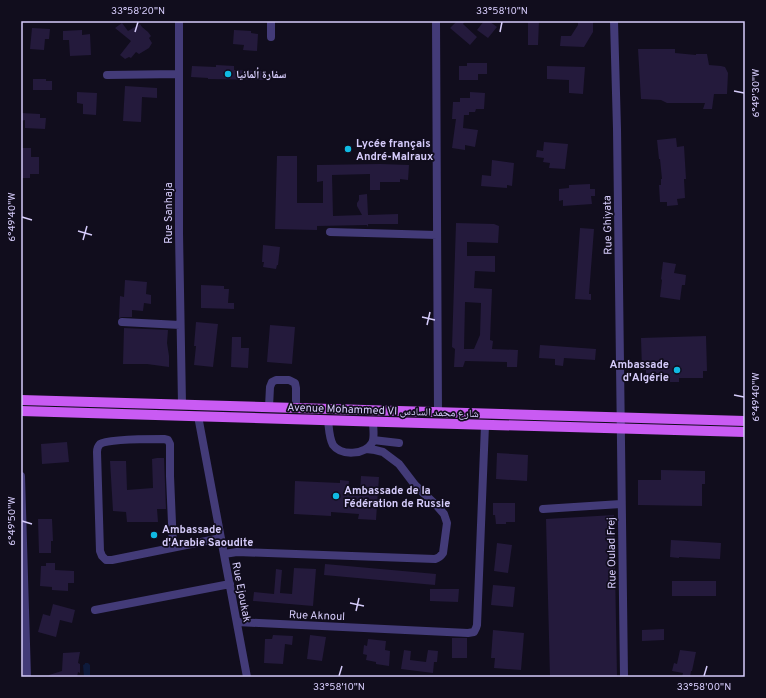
<svg xmlns="http://www.w3.org/2000/svg" width="766" height="698" font-family="Overpass,'Noto Naskh Arabic',sans-serif">
<rect width="100%" height="100%" fill="#110d1d"/>
<path fill="#0e1a3b" d="M85 663H88L90 665V677H84L83 665 85 664Z"/>
<path fill="#241a3c" fill-rule="evenodd" d="M457 21H465L463 24 477 37 470 45 450 28Z
M484 21H489L497 27 488 38 477 30Z
M528 21H539L538 45H528Z
M578 21H593V32L584 47 560 46 561 36H571L578 25Z
M122 23 128 31 140 24 142 27 148 32 151 36 149 38 152 43 149 48 139 54 136 52 131 58 129 57 125 59 120 55 131 41 115 28Z
M32 28 50 29 49 39H45L44 50 30 49Z
M82 30V35L90 34 91 55 70 56 69 40H63V31Z
M234 30 251 31V33L258 34 257 51 243 50 244 45 233 44Z
M638 49H675V53L696 55V54H707L709 65 721 66 725 67 728 73 727 94H714L712 109H703L705 103H667L661 100 641 99Z
M467 63H487V74H478V80H459V66H467Z
M216 65 234 66V70L264 71V80L208 79V78L191 77 192 66 216 67Z
M547 66 585 67 583 94 569 93V80L547 79Z
M33 79H46V81H52V90H33Z
M125 86 157 88V98L142 97 141 122 123 121Z
M77 92 97 93 96 115 83 114V104L77 103Z
M470 92 485 93 484 109H476L475 112H469V115H464L463 128 478 130 475 147 465 145V150L452 148 456 119H452L453 102H460V98H470Z
M21 113 40 114V118H46L45 129 25 128V120L21 121Z
M676 138 677 147 684 146 686 179H684L685 198 677 199 678 205 667 206V202H660L659 185H661V179H662L660 159H659L657 140Z
M544 142 568 144 565 169 549 168 550 163 543 162 544 158 536 157 537 150 543 151Z
M21 148H31V157H39V174H30V178H21Z
M277 156H297V203H323V181L317 182V165L380 164 409 165 408 180 400 179V182H380V190H370V174L332 175 333 216 362 215 357 206V203L359 200V195L367 194 368 215 398 214V224H368V227L367 225 317 226V230L275 229Z
M492 160 514 163 512 186 507 185V188L481 186 482 175 491 176Z
M590 184V189H595V196H591L592 204 563 206V200L559 201V189L569 188V185Z
M456 223 494 224 499 226 498 243 467 242V256H495V272L475 271 474 288 492 289 490 340 493 341 492 349 518 350 517 367H507V362L465 361 463 367H454L455 349 452 347ZM465 302 481 303 480 335 474 349H464Z
M580 228 594 229 589 294H591V300L575 299Z
M263 245 280 247 278 265H277L276 269 263 267 264 262H262Z
M663 262 676 264 674 273 686 275 685 285H682L680 300 660 297 662 280 661 279Z
M125 280 147 282 146 294 151 295V304L144 303 143 311 132 310V317H122L119 318 120 296 124 297Z
M201 285 224 286V289H229L228 303H234V309L201 308Z
M196 322 218 324 213 367 194 365 196 346H194Z
M270 325 295 327 292 364 267 362Z
M124 328 168 330 167 343 169 356V367L147 364H123Z
M706 336 707 371H703V378H679V382H670V377L651 378 650 375H646V370H642L641 338Z
M232 337H241V348H249L248 368 231 367Z
M540 345 596 349 595 360 564 358 563 366 555 365V359L539 358Z
M67 442 69 462 42 464 41 444Z
M497 453 528 455 527 481 496 479Z
M157 458H164L166 509H157L158 522H127L126 512 113 511 110 461H126L127 490 153 488 152 459Z
M661 470 705 471V484H702V506L638 505V480H661Z
M361 476 379 477 376 520 358 519 359 514 331 512V516L294 514 295 481 340 483V480L349 481 348 492 360 493Z
M493 503H515V522H506V524H496L495 515H493Z
M614 515 617 677H550L546 519Z
M38 519H52L53 541H51V553H39Z
M671 540 721 543 720 559 679 557V558L670 557Z
M497 543 512 545 508 573 494 571Z
M46 563H55V570L74 571V583H68V591L52 590V587L40 586 41 566H46Z
M325 564 436 574 435 585 324 575Z
M294 568 316 569 313 606 253 601 254 592 274 594 276 569 282 570 280 593 292 594Z
M672 581H716V596H672Z
M493 585 515 587 513 607 491 605Z
M430 589H459L458 602 430 601Z
M53 604 75 610 72 623 60 620 56 637 38 632 43 614 50 616Z
M664 629V640L642 641V630Z
M493 630 524 633 521 670 494 668 495 658H491Z
M273 635 293 636 292 645 285 644 283 664 264 663 265 639H272Z
M310 635 326 637 322 661 307 659Z
M452 638H467V658H452Z
M368 639 386 641 385 650 390 651 389 666 376 664V662L366 660 367 655 363 654 364 645 367 646Z
M404 650 411 651 410 660 426 662 428 650 438 651 437 662H434L433 673 401 669Z
M680 650 696 652 692 671H691L690 677H682L683 673 672 671 674 663 677 664Z
M80 652 78 663 80 664V673L78 672 77 677H49V675L62 671 63 653Z"/>
<g fill="none" stroke-linecap="round" stroke-linejoin="round">
<path stroke="#433b78" stroke-width="8" d="M179 21V233L182 404
M436 21 438 412
M614 21 617 129 624 677
M271 37V21
M107 75 178 74
M330 232 437 235
M122 322 180 325
M269 407 270 387 272 382 276 380H289L295 383 296 388V408
M198 416 247 677
M328 420C329 428 329 438 333 445 341 456 365 455 372 443 375 438 373 428 373 422
M373 440 399 443
M21 476 27 677
M543 509 621 504
M173 547 170 476V444L168 440 164 439C153 439 107 439 100 444 98 446 97 449 97 452L100 551 102 556 106 560H112L221 538
M224 554 237 552 435 559C439 558 441 556 443 553L447 523 444 514 437 506 415 485 399 464 383 452 375 450 366 449
M95 610 230 584
M237 622 468 633 474 632 476 628 477 625 485 425"/>
<path stroke="#c95bf3" stroke-width="10" d="M21 400 606 417 745 421
M21 411C262 418 504 426 745 432"/>
</g>
<path fill="none" stroke="#d6ccfb" stroke-width="1.5" d="M135 32 138 22M500 32 502 22M734 91 744 93M22 217 32 220M78 231 92 235M83 240 87 226M422 317 435 320M427 325 430 312M734 395 744 397M22 521 32 524M350 603 364 606M356 611 359 598M339 676 342 666M704 676 707 666"/>
<g fill="#10bae3" stroke="#110d1d" stroke-width="1.5">
<circle cx="228" cy="74" r="4"/>
<circle cx="348" cy="149" r="4"/>
<circle cx="677" cy="370" r="4"/>
<circle cx="336" cy="496" r="4"/>
<circle cx="154" cy="535" r="4"/>
</g>
<g text-anchor="middle" stroke-width="3.5" stroke-linejoin="round" paint-order="stroke">
<g font-size="11" font-weight="bold" fill="#d6ccfb" stroke="#110d1d" text-anchor="start">
<text x="236" y="78">سفارة ألمانيا</text>
<text x="356" y="147">Lycée français<tspan x="356" dy="13">André-Malraux</tspan></text>
<text x="669" y="368" text-anchor="end">Ambassade<tspan x="669" dy="13">d'Algérie</tspan></text>
<text x="344" y="494">Ambassade de la<tspan x="344" dy="13">Fédération de Russie</tspan></text>
<text x="162" y="533">Ambassade<tspan x="162" dy="13">d'Arabie Saoudite</tspan></text>
</g>
<g font-size="11" fill="#d6ccfb" stroke="#110d1d">
<text transform="translate(168 213) rotate(-90)" y="4">Rue Sanhaja</text>
<text transform="translate(607 225) rotate(-91)" y="4">Rue Ghiyata</text>
<text transform="translate(383 410) rotate(2)" y="4">Avenue Mohammed VI شارع محمد السادس</text>
<text transform="translate(611 553) rotate(-91)" y="4">Rue Oulad Frej</text>
<text transform="translate(242 592) rotate(79)" y="4">Rue Ejoukak</text>
<text transform="translate(317 615) rotate(2)" y="4">Rue Aknoul</text>
</g>
</g>
<rect width="766" height="698" fill="none" stroke="#110d1d" stroke-width="44"/>
<rect x="22" y="22" width="722" height="654" fill="none" stroke="#d6ccfb" stroke-width="1.5"/>
<g font-size="10" text-anchor="middle" fill="#d6ccfb">
<text x="138" y="14">33°58'20"N</text>
<text x="502" y="14">33°58'10"N</text>
<text transform="translate(755 93) rotate(-90)" y="4">6°49'30"W</text>
<text transform="translate(11 217) rotate(-90)" y="4">6°49'40"W</text>
<text transform="translate(755 397) rotate(-90)" y="4">6°49'40"W</text>
<text transform="translate(11 521) rotate(-90)" y="4">6°49'50"W</text>
<text x="339" y="690">33°58'10"N</text>
<text x="704" y="690">33°58'00"N</text>
</g>
</svg>
